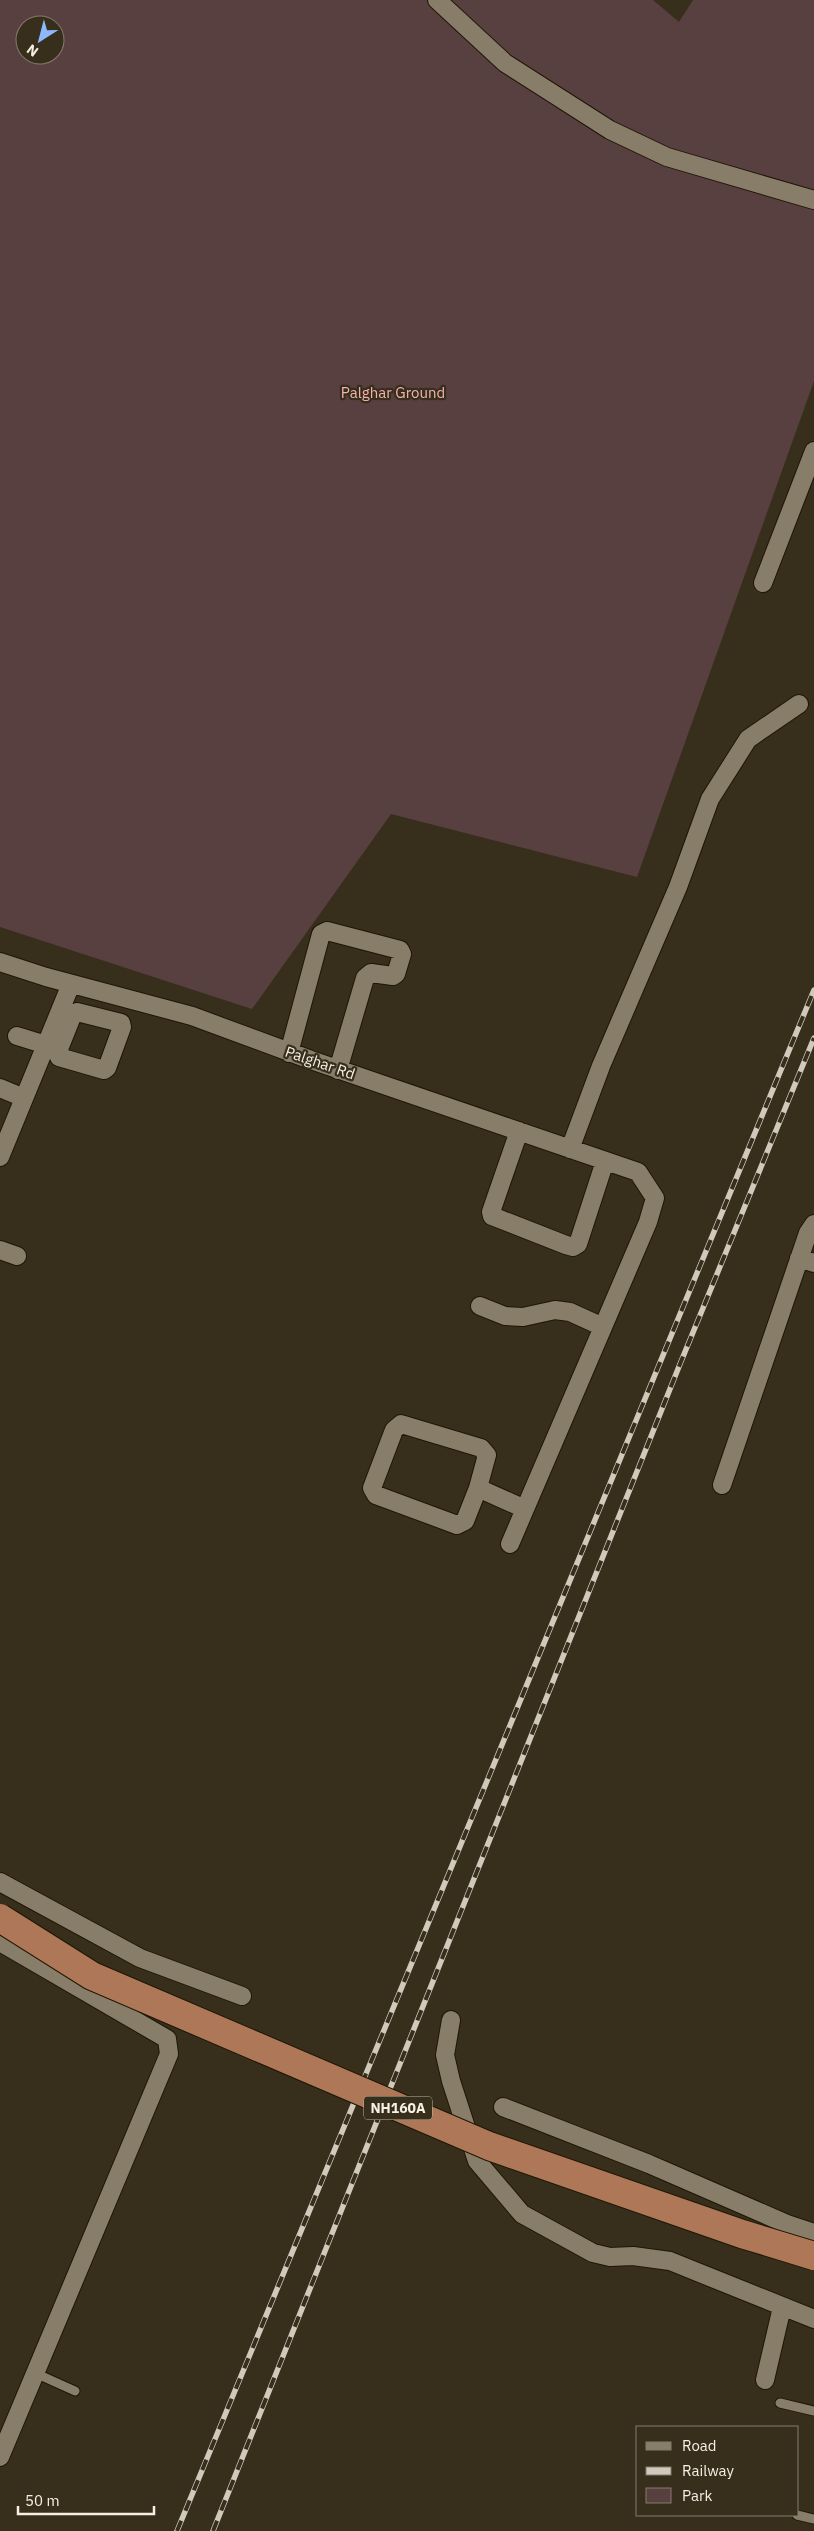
<svg xmlns="http://www.w3.org/2000/svg" width="814" height="2531" font-family="'IBM Plex Sans',sans-serif">
<rect width="100%" height="100%" fill="#372e1c"/>
<path fill="#584041" fill-rule="evenodd" d="M0 0H653L679 22 693 0H814V381L637 877 391 814 252 1009 0 927ZM25 25H55V55H25Z"/>
<g fill="none" stroke-linecap="round" stroke-linejoin="round">
<defs>
<path id="service" d="M35 2373 75 2391
M780 2403 814 2411
M797 2515 814 2519"/>
<path id="minor" d="M437 0 505 63 610 130 667 157 814 200
M763 583 814 451
M0 962 46 977 192 1016 311 1060 638 1172 655 1198 648 1222 510 1544
M17 1036 59 1049 58 1054 59 1057 104 1070 107 1068 122 1027 121 1023 77 1012 73 1014 59 1049
M289 1053 321 934 327 931 400 950 402 954 396 974 393 976 371 973 365 978 338 1070
M0 1088 24 1098
M519 1131 491 1212 492 1216 566 1245 573 1247 578 1244 605 1161
M570 1149 601 1066 678 887 710 799 748 739 799 704
M0 1157 71 984
M0 1250 17 1256
M799 1258 814 1263
M480 1306 505 1316 523 1317 555 1310 570 1312 603 1327
M722 1485 808 1233 814 1224
M478 1488 487 1455 481 1448 401 1424 394 1430 372 1488 376 1495 457 1525 465 1521 478 1488 525 1509
M0 1882 140 1958 242 1996
M0 1942 167 2039 169 2054 0 2457
M451 2020 445 2055 451 2081 477 2161 522 2214 593 2253 610 2257 633 2256 670 2261 814 2319
M503 2107 649 2164 787 2224 814 2233
M765 2380 782 2307"/>
</defs>
<use href="#service" stroke="#1f1605" stroke-width="11"/>
<use href="#minor" stroke="#1f1605" stroke-width="20"/>
<use href="#service" stroke="#887d69" stroke-width="9"/>
<use href="#minor" stroke="#887d69" stroke-width="18"/>
<defs>
<path id="rail" d="M177 2531 814 990
M213 2531 680 1364 814 1038"/>
</defs>
<use href="#rail" stroke="#d0c9bc" stroke-width="5.5"/>
<use href="#rail" stroke="#372e1c" stroke-width="4" stroke-dasharray="11" stroke-linecap="butt"/>
<defs>
<path id="trunk-bridge" d="M0 1918 92 1976 489 2146 742 2234 814 2256"/>
</defs>
<use href="#trunk-bridge" stroke="#1f1605" stroke-width="30" stroke-linecap="butt"/>
<use href="#trunk-bridge" stroke="#ae7858" stroke-width="28"/>
</g>
<g text-anchor="middle" stroke-width="4.5" stroke-linejoin="round" paint-order="stroke">
<rect fill="#372e1c" stroke="#bdb6a8" stroke-width="1" x="364" y="2096.5" width="68" height="23" rx="4"/>
<g font-size="14" font-weight="bold" fill="#f6f0e4">
<text x="398" y="2113">NH160A</text>
</g>
<g font-size="15" fill="#f6b0b5" stroke="#372e1c">
<text x="393" y="398">Palghar Ground</text>
</g>
<g font-size="15" fill="#f6f0e4" stroke="#372e1c">
<text transform="translate(320 1063) rotate(19)" y="5">Palghar Rd</text>
</g>
</g>
<rect x="636" y="2426" width="162" height="90" fill="#372e1c" stroke="#837c6c"/>
<rect x="646" y="2442" width="25" height="8" fill="#887d69" stroke="#837c6c"/>
<text x="682" y="2451" font-size="15" fill="#f6f0e4">Road</text>
<rect x="646" y="2467" width="25" height="8" fill="#d0c9bc" stroke="#837c6c"/>
<text x="682" y="2476" font-size="15" fill="#f6f0e4">Railway</text>
<rect x="646" y="2488" width="25" height="15" fill="#584041" stroke="#837c6c"/>
<text x="682" y="2501" font-size="15" fill="#f6f0e4">Park</text>
<g transform="translate(40 40) rotate(216)"><circle r="24" fill="#372e1c" stroke="#837c6c"/>
<path d="M0-4L9 19L0 12L-9 19Z" fill="#8db9fc"/>
<text y="-8" font-size="14" font-weight="bold" text-anchor="middle" fill="#f6f0e4">N</text>
</g>
<path d="M18 2506v8h136v-8" fill="none" stroke="#f6f0e4" stroke-width="2.5"/>
<text x="25" y="2506" font-size="15" fill="#f6f0e4" stroke="#372e1c" stroke-width="4" paint-order="stroke">50 m</text>
</svg>
